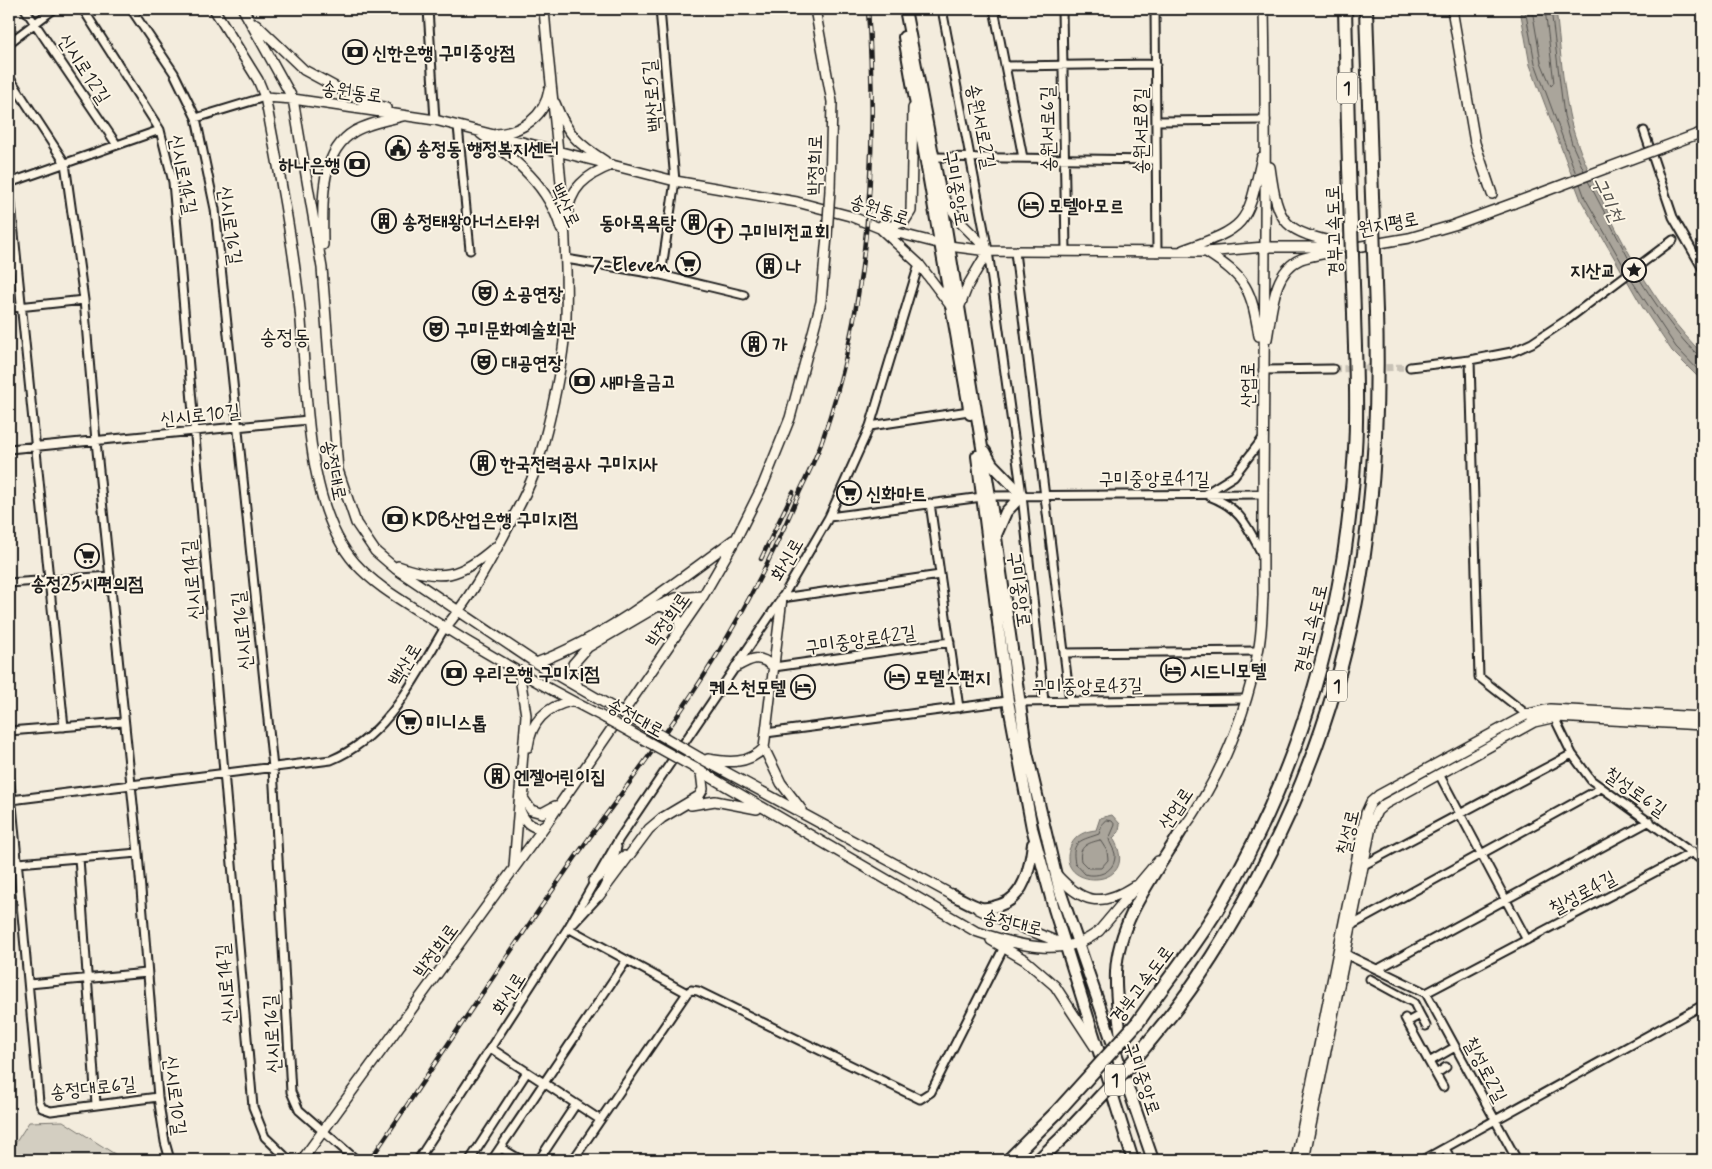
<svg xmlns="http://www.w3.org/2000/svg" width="1712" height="1169" font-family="Mynerve,'Poor Story',sans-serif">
<rect width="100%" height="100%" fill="#f3ecdd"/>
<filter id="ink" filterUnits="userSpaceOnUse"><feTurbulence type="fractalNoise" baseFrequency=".02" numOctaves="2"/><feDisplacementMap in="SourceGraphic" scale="10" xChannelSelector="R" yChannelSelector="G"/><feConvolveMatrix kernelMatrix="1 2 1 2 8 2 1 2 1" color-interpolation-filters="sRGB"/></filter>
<g filter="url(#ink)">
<path fill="#d3cec1" stroke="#78756e" d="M63 1121 124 1160H9V1153L29 1122Z"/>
<path fill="#aaa59b" stroke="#716e68" d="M1520 9H1556C1560 44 1562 80 1569 114 1573 134 1581 153 1589 171 1615 232 1655 308 1703 354V382L1672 351 1643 308 1581 200 1530 65Z
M1112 815 1120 824 1119 832 1113 838C1145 892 1050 891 1071 845 1076 835 1085 831 1096 830L1100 818Z"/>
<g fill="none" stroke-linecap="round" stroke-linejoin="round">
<path stroke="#55534f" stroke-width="1" d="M1525 9 1535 63 1576 174
M1532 9 1541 62 1551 86 1554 83 1545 9
M1551 9 1564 116 1572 144 1584 171
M1588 181 1632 265
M1580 184 1585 198 1626 270
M1636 273C1645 289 1689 355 1703 357
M1630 278 1676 347 1703 375
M1106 820 1112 821 1115 825 1109 839C1110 844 1114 849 1115 854 1116 871 1099 878 1085 874L1075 863C1070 840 1083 840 1099 834L1102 824Z
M1100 840 1107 851 1108 860 1101 868H1088L1081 861C1078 846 1088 843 1100 840Z"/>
<path stroke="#c8c2b6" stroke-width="7" stroke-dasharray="7 3.5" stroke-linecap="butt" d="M1333 369 1410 367"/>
<defs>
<path id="minor" d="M25 9 117 145
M83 9 160 130 173 182 253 1107 265 1137 289 1160
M131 9 174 73 196 118 215 209 273 768 291 1092 299 1110 354 1158
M428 9 435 120
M660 9 675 181 661 275
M942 9 988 251 1022 495 1044 701
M994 9 1023 158
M1062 9 1066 251
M1155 9 1157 252
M9 43 54 9
M1005 66 1156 64
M9 77 65 163 84 300 96 441 138 853 158 1097 165 1142 170 1160
M196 118 265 97
M1156 121 1266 120
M458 126 470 250
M1644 131 1673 217 1703 269
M934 157 1156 160
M9 183 160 130
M9 184 64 727
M1015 252 1070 701
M566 259 661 275 744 295
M9 308 84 300
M1470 360 1479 677 1530 717
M1410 367 1470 360 1512 352 1532 343 1568 319 1673 240
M1263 370 1333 369
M870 426 969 411
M9 449 308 420
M1205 494 1234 476 1263 438
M1209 496C1241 508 1247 526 1262 554
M930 503 959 708
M829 517 990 496 1263 494
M9 583 110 576
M782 598 940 575
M1064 653 1258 651
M774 667 950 642
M1018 702 1246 699
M1552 713 1572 754 1591 780 1703 861
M9 731 123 722
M766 733 1008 701
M9 771 39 1102 42 1108 51 1111 158 1097
M1439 774 1527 940
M11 800 331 760C388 737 414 679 444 629
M79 858 96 1104
M18 863 138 853
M1364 865 1572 754
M574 923 599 896 608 878 617 847
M1352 925 1601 788
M568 928 687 993 573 1160
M1341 952 1426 993 1517 1160
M1378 969 1650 821
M1370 979 1414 1003 1420 1015 1407 1022
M29 984 147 973
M687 993 691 990 698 991 920 1099 931 1092 1004 947
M1426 993 1693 852
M1420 1015 1426 1026
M1405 1018 1429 1062 1455 1047
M492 1049 599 1119
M1429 1062 1443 1087
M1436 1074 1446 1067
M501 1148 521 1160
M1445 1148 1451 1160
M418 1160 568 928 619 839 782 598 829 517 870 426 919 264
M470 1160 527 1072
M492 1160 626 961
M539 1160 576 1104
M1423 1160 1703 1005"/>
<path id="tertiary" d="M214 9 258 80 265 97C278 165 291 232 299 300 308 377 302 503 355 563 374 584 396 597 420 612 479 650 542 686 605 718
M243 9 293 99 322 268 338 470 356 523 375 551 396 569 536 663 612 707
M815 9 832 102 830 190
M1452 9 1475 143 1492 194
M256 24 304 70 356 98 386 108
M265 97 293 99 435 120 675 181 797 202 850 216 882 229 949 246 988 251 1206 252 1264 247H1356L1409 238 1454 225 1514 203
M555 103C567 134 578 144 605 161
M481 134C516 160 549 186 561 229
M497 134C522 132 545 116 549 90
M1270 167C1278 227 1284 231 1343 244
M941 193 961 223 988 250
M567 218C569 188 586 175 612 165
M882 225 891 226 904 222 911 211 913 108
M882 230 919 264 950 305
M323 245C323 209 317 153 355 131 369 123 387 120 403 116
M1183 250C1249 227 1247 224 1262 157
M1206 252C1247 278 1251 289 1259 336
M959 308 968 285 988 251
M1267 339C1272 313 1272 271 1301 259 1312 255 1325 254 1336 251
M398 566C441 582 461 577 495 547
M658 606C671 608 679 614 680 628
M444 629C468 601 486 569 503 537 513 517 525 497 533 476 548 435 564 361 566 317 569 214 552 111 544 9
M536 663C609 635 671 586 733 540
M736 667C752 658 759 654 774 667
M578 687 573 675V664L588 647 658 606 676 598 703 596
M528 747C531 721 546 707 571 701
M764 748 781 783 801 809
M700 758 958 898
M708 759C729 763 749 764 764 748L782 598
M695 768 975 931C1013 944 1065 960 1099 931L1158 861
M524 790 523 798 531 810 542 813 555 806
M691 805 715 801 757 809
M519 807C522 817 528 827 540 828L546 824
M1180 833C1220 780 1245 717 1258 652 1262 634 1262 614 1263 595 1262 400 1268 204 1264 9
M514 867 526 715 519 671
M1056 874C1082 903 1100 908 1134 886
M593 881 624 856
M599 896 649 829 662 818 699 796 703 789 701 772
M978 909C1006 923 1036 932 1065 945
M991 940 1025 960 1055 986 1095 1047
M302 1160 547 823 703 596 737 537 763 485 790 418 821 302 827 236
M1296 1160 1366 813 1371 802 1379 795 1528 714 1550 709 1703 717
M1304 1160 1372 822 1377 811 1385 804 1534 722 1556 717 1703 725"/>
<path id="secondary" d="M905 9 940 191 990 496 1027 753 1059 888 1153 1160
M904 37 970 414
M985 451 992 464 1022 495 1006 512 996 535
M977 456 1008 701 1032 828 1054 909 1133 1160
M953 895C962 899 971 905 981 908 987 909 994 907 1000 905 1025 897 1030 867 1033 844
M1122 1044C1119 1021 1115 996 1116 972 1118 919 1157 872 1183 828"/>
<path id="motorway" d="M1345 9 1349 168
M1366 9 1371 167
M1157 995C1178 967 1200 938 1218 908 1302 768 1346 611 1355 449 1358 403 1355 358 1354 313
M1166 1021C1202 977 1231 928 1258 877 1355 693 1382 519 1376 312
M1009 1160 1056 1113
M1039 1160 1062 1138"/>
</defs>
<use href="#minor" stroke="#1c1c1c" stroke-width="11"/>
<use href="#tertiary" stroke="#1c1c1c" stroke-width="12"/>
<use href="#secondary" stroke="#1c1c1c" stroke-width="14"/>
<use href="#motorway" stroke="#1c1c1c" stroke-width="16"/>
<use href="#minor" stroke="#fcf5e5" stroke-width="7"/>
<use href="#tertiary" stroke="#fcf5e5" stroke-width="9"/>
<use href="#secondary" stroke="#fcf5e5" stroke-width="10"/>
<use href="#motorway" stroke="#fcf5e5" stroke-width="12"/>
<defs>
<path id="rail" d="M761 559 793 492
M370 1160C439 1058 507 955 577 855 628 783 684 713 728 636 755 590 779 541 800 491 808 474 817 456 823 438 870 300 878 153 868 9"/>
</defs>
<use href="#rail" stroke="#1c1c1c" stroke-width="4.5"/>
<use href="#rail" stroke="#fcf5e5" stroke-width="2.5" stroke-dasharray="8" stroke-linecap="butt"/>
<defs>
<path id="tertiary-bridge" d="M1514 203 1703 132
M827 236 830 190
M612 707 700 758
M605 718 695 768"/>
<path id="motorway-bridge" d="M1371 167 1376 312
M1349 168 1354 313
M1056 1113 1138 1022 1157 995
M1062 1138 1129 1066 1166 1021"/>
</defs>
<use href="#tertiary-bridge" stroke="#1c1c1c" stroke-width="12" stroke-linecap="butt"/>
<use href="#motorway-bridge" stroke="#1c1c1c" stroke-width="16" stroke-linecap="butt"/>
<use href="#tertiary-bridge" stroke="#fcf5e5" stroke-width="9"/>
<use href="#motorway-bridge" stroke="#fcf5e5" stroke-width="12"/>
</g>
</g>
<defs>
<symbol id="bank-ring" viewBox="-11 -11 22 22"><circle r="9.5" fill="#fcf5e5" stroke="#1c1c1c" stroke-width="1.5"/><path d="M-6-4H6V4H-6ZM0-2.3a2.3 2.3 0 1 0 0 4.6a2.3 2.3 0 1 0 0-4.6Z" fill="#1c1c1c"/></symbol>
<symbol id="civic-ring" viewBox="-11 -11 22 22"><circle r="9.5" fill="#fcf5e5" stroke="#1c1c1c" stroke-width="1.5"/><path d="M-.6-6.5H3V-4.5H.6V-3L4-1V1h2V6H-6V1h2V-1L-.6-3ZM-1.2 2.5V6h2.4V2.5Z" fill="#1c1c1c"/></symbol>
<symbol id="hotel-ring" viewBox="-11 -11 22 22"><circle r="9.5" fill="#fcf5e5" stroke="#1c1c1c" stroke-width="1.5"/><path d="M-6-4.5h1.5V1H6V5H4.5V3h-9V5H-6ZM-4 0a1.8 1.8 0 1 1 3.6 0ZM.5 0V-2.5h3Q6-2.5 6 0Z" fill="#1c1c1c"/></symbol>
<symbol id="building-ring" viewBox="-11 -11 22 22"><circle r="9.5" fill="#fcf5e5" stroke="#1c1c1c" stroke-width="1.5"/><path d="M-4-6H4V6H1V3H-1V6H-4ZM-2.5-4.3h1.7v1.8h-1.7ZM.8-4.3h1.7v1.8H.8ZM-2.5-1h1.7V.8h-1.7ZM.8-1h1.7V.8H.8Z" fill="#1c1c1c"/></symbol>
<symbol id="church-ring" viewBox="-11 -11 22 22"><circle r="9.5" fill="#fcf5e5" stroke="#1c1c1c" stroke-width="1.5"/><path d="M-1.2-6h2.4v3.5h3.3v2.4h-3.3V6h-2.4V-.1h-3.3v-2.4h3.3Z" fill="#1c1c1c"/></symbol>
<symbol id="supermarket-ring" viewBox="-11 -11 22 22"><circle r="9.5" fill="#fcf5e5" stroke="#1c1c1c" stroke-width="1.5"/><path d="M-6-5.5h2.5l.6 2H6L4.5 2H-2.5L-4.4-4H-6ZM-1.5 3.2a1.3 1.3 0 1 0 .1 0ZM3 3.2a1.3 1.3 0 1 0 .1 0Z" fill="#1c1c1c"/></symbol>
<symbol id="sight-ring" viewBox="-11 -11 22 22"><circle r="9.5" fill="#fcf5e5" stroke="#1c1c1c" stroke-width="1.5"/><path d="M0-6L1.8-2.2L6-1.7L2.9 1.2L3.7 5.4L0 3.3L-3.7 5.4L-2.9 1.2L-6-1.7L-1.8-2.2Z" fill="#1c1c1c"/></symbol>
<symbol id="theatre-ring" viewBox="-11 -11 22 22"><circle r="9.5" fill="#fcf5e5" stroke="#1c1c1c" stroke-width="1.5"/><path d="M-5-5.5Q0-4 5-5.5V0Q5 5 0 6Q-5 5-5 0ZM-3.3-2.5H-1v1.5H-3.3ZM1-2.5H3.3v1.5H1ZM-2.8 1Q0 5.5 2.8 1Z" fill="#1c1c1c"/></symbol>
</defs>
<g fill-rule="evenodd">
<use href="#bank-ring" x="341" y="38" width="28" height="28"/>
<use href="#civic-ring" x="384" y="134" width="28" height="28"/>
<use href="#bank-ring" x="343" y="150" width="28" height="28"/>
<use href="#hotel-ring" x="1017" y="191" width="28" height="28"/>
<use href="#building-ring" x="370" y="207" width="28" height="28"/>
<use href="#building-ring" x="680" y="208" width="28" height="28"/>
<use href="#church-ring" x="706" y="217" width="28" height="28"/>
<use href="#supermarket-ring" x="674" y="250" width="28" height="28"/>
<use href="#building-ring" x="755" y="252" width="28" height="28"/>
<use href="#sight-ring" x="1620" y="256" width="28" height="28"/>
<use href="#theatre-ring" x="471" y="279" width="28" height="28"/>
<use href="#theatre-ring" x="422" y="315" width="28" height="28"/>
<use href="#building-ring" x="740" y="330" width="28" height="28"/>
<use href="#theatre-ring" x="470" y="348" width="28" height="28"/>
<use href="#bank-ring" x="568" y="367" width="28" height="28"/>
<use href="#building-ring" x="469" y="449" width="28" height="28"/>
<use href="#supermarket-ring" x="835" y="479" width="28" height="28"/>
<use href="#bank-ring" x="381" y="505" width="28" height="28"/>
<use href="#supermarket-ring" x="73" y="542" width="28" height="28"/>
<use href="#hotel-ring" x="1159" y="656" width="28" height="28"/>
<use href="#bank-ring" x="440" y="659" width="28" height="28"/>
<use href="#hotel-ring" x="883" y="663" width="28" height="28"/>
<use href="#hotel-ring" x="789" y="673" width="28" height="28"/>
<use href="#supermarket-ring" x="395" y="708" width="28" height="28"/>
<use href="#building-ring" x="483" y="762" width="28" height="28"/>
</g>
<g text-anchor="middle" stroke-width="4" stroke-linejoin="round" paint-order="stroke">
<g fill="#fcf5e5" stroke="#5f5d58" stroke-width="1">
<rect x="1337" y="72.5" width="20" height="31" rx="4"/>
<rect x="1327" y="670.5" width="20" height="31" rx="4"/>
<rect x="1105" y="1064.5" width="20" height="31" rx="4"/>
</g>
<g font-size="18" font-weight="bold" fill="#1c1c1c">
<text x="1347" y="94">1</text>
<text x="1337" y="692">1</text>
<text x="1115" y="1086">1</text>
</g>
<g font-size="19" font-weight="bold" fill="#1c1c1c" stroke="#fcf5e5" text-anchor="start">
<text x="372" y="59">신한은행 구미중앙점</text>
<text x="416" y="155">송정동 행정복지센터</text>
<text x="340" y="171" text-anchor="end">하나은행</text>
<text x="1048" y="212">모텔아모르</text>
<text x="402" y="228">송정태왕아너스타워</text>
<text x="676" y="229" text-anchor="end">동아목욕탕</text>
<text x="738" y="238">구미비전교회</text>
<text x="670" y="271" text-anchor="end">7-Eleven</text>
<text x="786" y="273">나</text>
<text x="1616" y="277" text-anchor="end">지산교</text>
<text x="502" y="300">소공연장</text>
<text x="454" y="336">구미문화예술회관</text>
<text x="772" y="351">가</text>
<text x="502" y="369">대공연장</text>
<text x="600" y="388">새마을금고</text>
<text x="500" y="470">한국전력공사 구미지사</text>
<text x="866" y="500">신화마트</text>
<text x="412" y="526">KDB산업은행 구미지점</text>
<text x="87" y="590" text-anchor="middle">송정25시편의점</text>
<text x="1190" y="677">시드니모텔</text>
<text x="472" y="680">우리은행 구미지점</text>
<text x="914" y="684">모텔스펀지</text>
<text x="786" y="694" text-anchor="end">퀘스천모텔</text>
<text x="426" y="729">미니스톱</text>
<text x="514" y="783">엔젤어린이집</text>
</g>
<g font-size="19" fill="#1c1c1c" stroke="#fcf5e5">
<text transform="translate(85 68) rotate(57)" y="7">신시로12길</text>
<text transform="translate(352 91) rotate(8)" y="7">송원동로</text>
<text transform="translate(651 96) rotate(-95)" y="7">백산로5길</text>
<text transform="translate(982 126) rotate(79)" y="7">송원서로2길</text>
<text transform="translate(1047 129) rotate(-91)" y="7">송원서로6길</text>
<text transform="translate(1140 131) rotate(-90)" y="7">송원서로8길</text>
<text transform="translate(814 165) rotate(-89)" y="7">박정희로</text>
<text transform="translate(184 174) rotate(79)" y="7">신시로14길</text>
<text transform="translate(957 188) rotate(80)" y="7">구미중앙로</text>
<text transform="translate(566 205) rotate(65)" y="7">백산로</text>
<text transform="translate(880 209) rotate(18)" y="7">송원동로</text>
<text transform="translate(1388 223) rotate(-11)" y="7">원지평로</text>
<text transform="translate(231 225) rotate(82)" y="7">신시로16길</text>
<text transform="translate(1333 231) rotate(-92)" y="7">경부고속도로</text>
<text transform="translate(1247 385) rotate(-90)" y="7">산업로</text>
<text transform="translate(200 414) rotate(-6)" y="7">신시로10길</text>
<text transform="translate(335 470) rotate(78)" y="7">송정대로</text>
<text x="1154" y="485">구미중앙로41길</text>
<text transform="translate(786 559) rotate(-60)" y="7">화신로</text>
<text transform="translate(191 580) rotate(-95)" y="7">신시로14길</text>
<text transform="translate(1020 589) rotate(82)" y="7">구미중앙로</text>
<text transform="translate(667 619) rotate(-55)" y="7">박정희로</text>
<text transform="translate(1310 629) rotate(-77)" y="7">경부고속도로</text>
<text transform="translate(241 631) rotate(-96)" y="7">신시로16길</text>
<text transform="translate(860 639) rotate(-8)" y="7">구미중앙로42길</text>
<text transform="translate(404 664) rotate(-59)" y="7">백산로</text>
<text transform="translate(1087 685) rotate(-1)" y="7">구미중앙로43길</text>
<text transform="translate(636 717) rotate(29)" y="7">송정대로</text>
<text transform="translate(1636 791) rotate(35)" y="7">칠성로6길</text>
<text transform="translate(1175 808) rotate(-56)" y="7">산업로</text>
<text transform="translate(1347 832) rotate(-77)" y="7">칠성로</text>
<text transform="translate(1582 892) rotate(-28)" y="7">칠성로4길</text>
<text transform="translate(1013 922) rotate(13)" y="7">송정대로</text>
<text transform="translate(435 950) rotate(-54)" y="7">박정희로</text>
<text transform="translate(225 984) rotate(-95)" y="7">신시로14길</text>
<text transform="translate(1141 984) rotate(-53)" y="7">경부고속도로</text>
<text transform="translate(508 993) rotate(-58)" y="7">화신로</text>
<text transform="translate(271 1034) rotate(-93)" y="7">신시로16길</text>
<text transform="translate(1486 1069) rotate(62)" y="7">칠성로2길</text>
<text transform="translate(1143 1078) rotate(71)" y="7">구미중앙로</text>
<text transform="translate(93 1087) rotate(-6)" y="7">송정대로6길</text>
<text transform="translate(176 1095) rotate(83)" y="7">신시로10길</text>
</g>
<g font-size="20" font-style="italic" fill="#55534f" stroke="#fcf5e5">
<text transform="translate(1608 199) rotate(64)" y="7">구미천</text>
</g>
<g font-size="21" fill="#1c1c1c" stroke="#fcf5e5">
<text x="285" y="344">송정동</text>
</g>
</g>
<rect width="1712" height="1169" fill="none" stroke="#fcf5e5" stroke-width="30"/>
<rect x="15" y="15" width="1682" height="1139" fill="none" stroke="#1c1c1c" stroke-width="2" filter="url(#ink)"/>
</svg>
